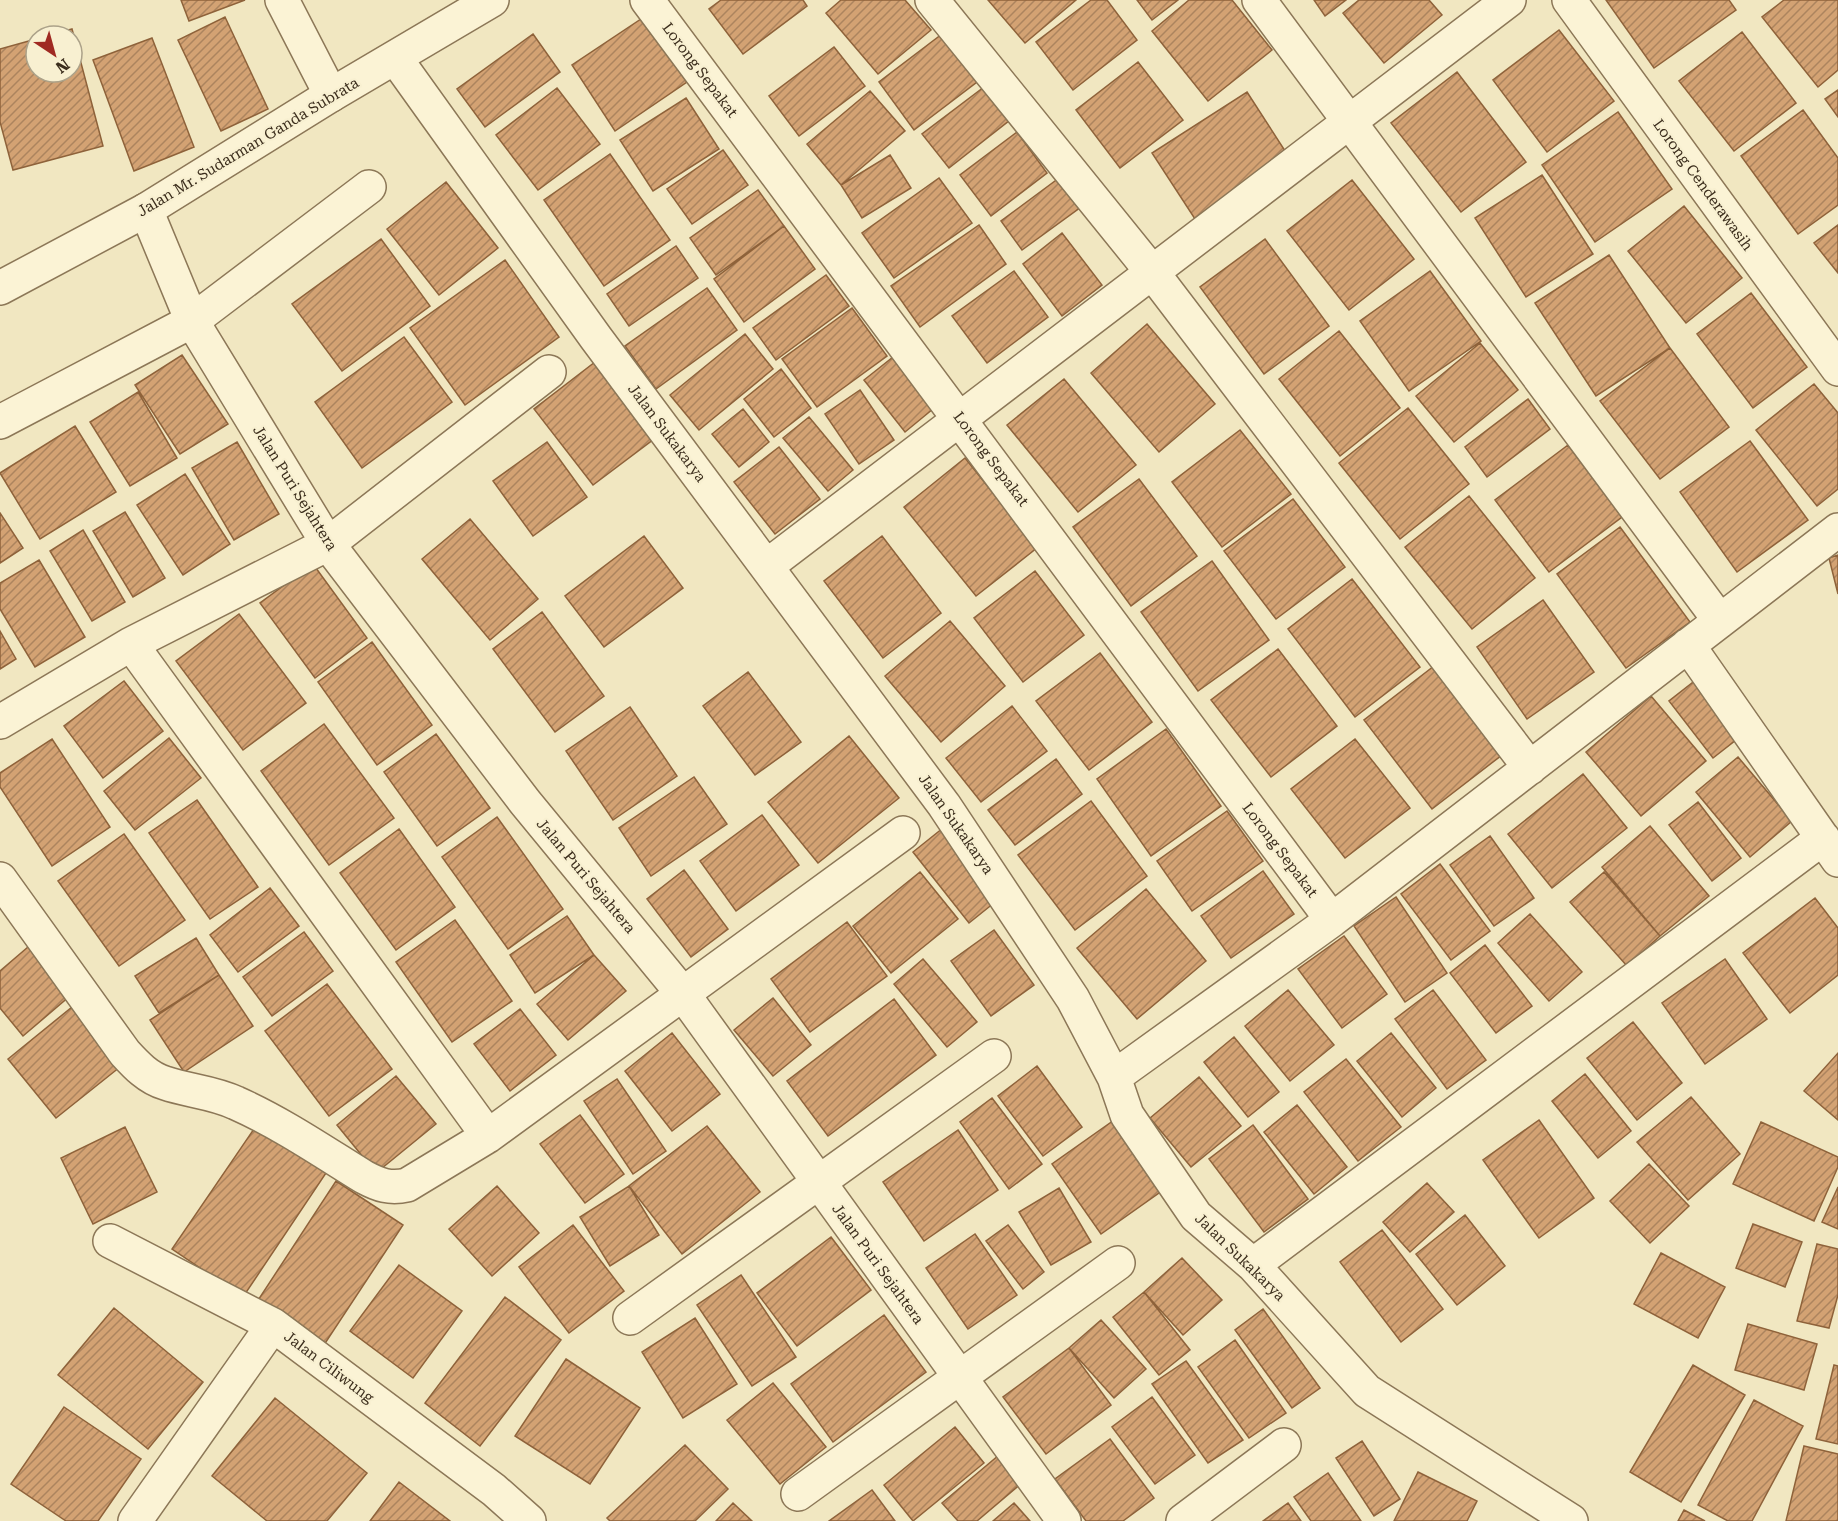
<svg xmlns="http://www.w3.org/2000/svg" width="1838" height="1521" font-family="'Roboto Serif',serif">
<defs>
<pattern id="building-hatch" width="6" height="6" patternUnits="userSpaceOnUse" patternTransform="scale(1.5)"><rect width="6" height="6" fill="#d3a273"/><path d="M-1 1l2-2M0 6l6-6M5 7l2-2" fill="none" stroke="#ac845e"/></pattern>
</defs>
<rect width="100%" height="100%" fill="#f1e7c1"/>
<path fill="url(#building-hatch)" stroke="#8e623a" stroke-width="1.5" d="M181 0H245L189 21Z
M721 0H803L807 6 743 54 709 9Z
M841 0H905L931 30 878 74 826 13Z
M988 0H1076L1025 43Z
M1091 0H1107L1137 40 1073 90 1036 42Z
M1137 0H1178L1152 20Z
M1189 0H1232L1272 50 1208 101 1152 31Z
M1314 0H1346L1325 16Z
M1359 0H1429L1442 15 1384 63 1343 13Z
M1606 0H1729L1736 10 1654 68Z
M1784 0H1838V70L1818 87 1762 17Z
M225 17 268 109 221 131 178 40Z
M644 17 687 82 615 131 572 65Z
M72 29 103 146 13 170 0 122V49L36 39V72H72V36H47Z
M1559 30 1614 101 1547 152 1493 80Z
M1742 32 1796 103 1734 151 1679 81Z
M533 34 560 72 485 127 457 89Z
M942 34 977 82 914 130 879 82Z
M152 38 194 147 134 171 93 60Z
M834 47 865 86 799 136 769 96Z
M1138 62 1183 120 1120 168 1076 110Z
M1457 72 1526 162 1461 212 1391 123Z
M984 87 1010 120 949 168 922 134Z
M557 88 600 144 538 190 496 135Z
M1838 90V117L1825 99Z
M870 91 905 131 841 185 807 144Z
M1247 92 1289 157 1195 219 1152 153Z
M686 98 719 149 653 191 620 140Z
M1803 110 1838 158V205L1798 234 1741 156Z
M1618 112 1672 189 1595 242 1542 165Z
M1017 132 1047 173 991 216 960 175Z
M723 150 748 185 692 224 667 189Z
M610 154 670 240 604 286 544 200Z
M890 155 911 188 862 218 841 185Z
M1542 175 1593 254 1526 297 1475 218Z
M939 178 972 223 894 278 862 233Z
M1059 178 1081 207 1022 250 1001 221Z
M1352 180 1414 259 1349 310 1287 231Z
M446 182 498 248 439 295 387 229Z
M758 190 784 226 716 275 690 238Z
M1684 206 1742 278 1686 323 1628 251Z
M979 225 1006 264 920 327 891 286Z
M1838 225V273L1814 243Z
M784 226 815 269 744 322 714 279Z
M1062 233 1102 285 1062 316 1023 264Z
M381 239 430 306 342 371 292 304Z
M1265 239 1329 326 1264 374 1200 287Z
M676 246 698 278 629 326 607 294Z
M1609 255 1670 348 1596 396 1535 303Z
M505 260 559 337 465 405 410 328Z
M1014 271 1048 317 987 363 952 316Z
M1430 271 1481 341 1409 391 1360 321Z
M826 275 849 306 776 360 753 328Z
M707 288 737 330 656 389 625 346Z
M1751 293 1807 367 1753 408 1697 334Z
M852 308 887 356 817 407 782 359Z
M1147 324 1215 404 1159 452 1091 373Z
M1339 331 1400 408 1340 456 1279 379Z
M745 334 773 369 699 430 670 395Z
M404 337 452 402 362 468 315 402Z
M1480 343 1518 390 1454 442 1416 396Z
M1670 348 1729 427 1660 479 1600 401Z
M182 355 228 424 180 454 135 385Z
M893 357 933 409 905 432 864 380Z
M595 362 654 439 593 485 534 409Z
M781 369 811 408 774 437 744 399Z
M1064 379 1136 465 1078 512 1007 425Z
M1814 384 1838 413V489L1817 506 1756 430Z
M860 390 894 440 859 464 825 414Z
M138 392 177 458 130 486 90 422Z
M1528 399 1550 429 1487 477 1465 447Z
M1408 408 1469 484 1400 539 1339 463Z
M743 409 769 442 739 467 712 434Z
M809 417 853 470 828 491 783 438Z
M75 426 116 492 40 539 0 473Z
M1240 430 1291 494 1222 547 1172 482Z
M1750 441 1808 520 1737 572 1680 492Z
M237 442 279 514 234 540 192 468Z
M547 442 587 497 533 536 493 481Z
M1568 445 1622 517 1549 572 1495 500Z
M779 447 820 499 775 534 734 482Z
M965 458 1037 548 976 596 904 507Z
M185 474 230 544 183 575 137 505Z
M1139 479 1197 556 1131 606 1073 527Z
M1469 496 1535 578 1472 629 1405 547Z
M1293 499 1345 567 1276 619 1224 551Z
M125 512 165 578 133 597 93 531Z
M0 513 23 548 0 563Z
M470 519 538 599 490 640 422 559Z
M1620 527 1690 622 1626 668 1557 574Z
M83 530 125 602 92 621 50 551Z
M644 536 683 588 604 647 565 596Z
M882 536 941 613 883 658 824 581Z
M1838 555V594L1829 558Z
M39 560 85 637 35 667 0 609V583Z
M1212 561 1269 640 1198 691 1141 612Z
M313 564 367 638 315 678 260 603Z
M1035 571 1084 635 1023 682 974 618Z
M1352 579 1420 667 1355 717 1288 629Z
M1543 600 1594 672 1527 719 1477 647Z
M542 612 604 696 555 732 493 649Z
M239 614 306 703 243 750 176 661Z
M950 621 1005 686 941 742 885 676Z
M0 631 16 659 0 669Z
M372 642 432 725 377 765 318 682Z
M1278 649 1337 726 1271 777 1211 700Z
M1100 653 1152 722 1089 770 1036 701Z
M1434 666 1502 755 1432 809 1364 720Z
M748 672 801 742 755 775 703 706Z
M1697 679 1741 736 1713 758 1669 701Z
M124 681 163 731 103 778 64 726Z
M1651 696 1706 761 1641 816 1586 752Z
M1012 706 1047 751 981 802 946 758Z
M630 707 677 776 613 820 566 751Z
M324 724 394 818 329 865 261 771Z
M1166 729 1221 806 1151 856 1097 779Z
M436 734 490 808 437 846 384 772Z
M849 736 899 798 818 863 768 802Z
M169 738 201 778 135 830 104 791Z
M52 739 110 827 52 866 0 787V773Z
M1355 739 1410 808 1345 858 1291 789Z
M1738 757 1792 821 1750 857 1696 792Z
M1056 759 1082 794 1015 845 988 810Z
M1583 774 1627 828 1552 888 1508 834Z
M694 777 727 824 651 876 619 828Z
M197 800 258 887 210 919 149 833Z
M1091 801 1147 876 1075 930 1018 855Z
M1698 802 1741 858 1712 881 1669 825Z
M1227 811 1263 861 1192 911 1157 861Z
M762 815 799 865 736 911 700 861Z
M497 817 563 909 508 949 442 857Z
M1650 826 1709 896 1660 936 1602 867Z
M943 828 999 899 969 923 913 852Z
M399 829 455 907 396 950 340 873Z
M124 834 185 920 119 966 58 881Z
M1490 836 1534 898 1494 926 1450 865Z
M1440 864 1490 931 1451 960 1401 894Z
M684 870 728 929 691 957 647 899Z
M1263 871 1294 914 1231 958 1201 916Z
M920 872 958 919 891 973 853 926Z
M1604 872 1660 936 1627 966 1570 902Z
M270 888 299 926 238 972 210 935Z
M1146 889 1206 961 1137 1019 1077 948Z
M1396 897 1447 973 1405 1002 1354 926Z
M1815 898 1838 928V975L1790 1013 1743 953Z
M1530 914 1582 972 1549 1001 1498 943Z
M567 916 594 955 535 993 510 955Z
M455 920 512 1001 452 1042 396 962Z
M847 922 887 976 810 1032 771 979Z
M994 930 1034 985 991 1016 951 961Z
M304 932 333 971 272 1016 243 977Z
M1344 936 1387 994 1342 1028 1298 969Z
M196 938 219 975 159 1013 135 976Z
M35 941 77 990 23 1036 0 1008V971Z
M1485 945 1532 1006 1496 1033 1450 973Z
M594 955 626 991 568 1040 537 1004Z
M923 959 977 1022 947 1047 894 984Z
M1725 959 1767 1019 1705 1064 1662 1003Z
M219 975 253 1026 184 1072 150 1020Z
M327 984 392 1069 329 1116 265 1031Z
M1288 990 1334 1045 1290 1081 1245 1026Z
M1433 990 1486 1060 1447 1089 1395 1019Z
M773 998 811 1045 773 1076 734 1030Z
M894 999 936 1055 828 1136 787 1081Z
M72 1007 120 1067 56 1118 8 1059Z
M520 1009 556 1055 510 1091 474 1044Z
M1633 1022 1682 1083 1637 1120 1587 1058Z
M672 1033 720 1094 672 1131 625 1071Z
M1391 1033 1436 1088 1402 1117 1357 1061Z
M1234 1037 1279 1092 1248 1117 1204 1062Z
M1838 1053V1120L1804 1091Z
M1346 1059 1401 1127 1358 1161 1304 1092Z
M1037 1066 1082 1127 1043 1156 998 1096Z
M1585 1074 1631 1131 1598 1158 1552 1101Z
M396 1076 436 1124 376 1173 337 1125Z
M1199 1077 1241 1126 1191 1167 1150 1118Z
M617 1079 666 1151 633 1174 584 1101Z
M1691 1097 1740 1154 1688 1200 1637 1142Z
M992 1098 1042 1164 1009 1189 960 1122Z
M1297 1105 1347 1167 1314 1194 1264 1132Z
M580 1115 624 1174 585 1203 540 1144Z
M1117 1118 1166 1188 1101 1234 1052 1164Z
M1539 1120 1594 1198 1539 1238 1483 1160Z
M1761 1122 1838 1157V1167L1814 1221 1733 1184Z
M1253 1125 1308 1199 1264 1232 1209 1159Z
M256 1126 326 1173 243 1297 172 1249Z
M707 1126 760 1192 682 1254 629 1186Z
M125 1127 157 1192 93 1224 61 1158Z
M958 1130 998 1190 924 1241 883 1182Z
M1649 1164 1689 1206 1650 1243 1610 1201Z
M336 1181 403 1225 320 1351 253 1308Z
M1427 1183 1454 1212 1410 1252 1383 1222Z
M497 1186 539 1233 492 1276 449 1229Z
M629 1186 659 1235 610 1266 580 1217Z
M1838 1187V1229L1822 1222Z
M1059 1188 1091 1242 1051 1265 1019 1212Z
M1465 1215 1505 1266 1457 1305 1416 1254Z
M1753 1224 1802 1242 1785 1287 1736 1268Z
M573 1225 624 1291 569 1333 519 1267Z
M1008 1225 1044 1272 1023 1289 986 1241Z
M1382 1230 1443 1309 1401 1342 1340 1262Z
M975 1234 1017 1295 968 1329 926 1268Z
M831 1237 871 1290 797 1346 757 1293Z
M1817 1244 1838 1249V1295L1829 1328 1797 1321Z
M1661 1253 1725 1287 1698 1338 1634 1304Z
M1182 1258 1222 1300 1183 1335 1144 1292Z
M399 1265 462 1311 413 1378 350 1331Z
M741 1275 796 1357 752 1386 697 1305Z
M1144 1292 1190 1350 1159 1375 1113 1317Z
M505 1297 561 1340 480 1446 425 1403Z
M114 1308 203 1382 148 1449 58 1375Z
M1263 1309 1320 1388 1292 1408 1235 1330Z
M884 1315 926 1372 833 1442 791 1384Z
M695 1318 737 1384 683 1418 642 1352Z
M1101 1320 1146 1369 1114 1398 1069 1348Z
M1748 1324 1817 1344 1804 1390 1735 1370Z
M1235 1340 1286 1413 1249 1438 1198 1367Z
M1069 1348 1111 1405 1046 1454 1003 1397Z
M566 1359 640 1408 590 1484 515 1436Z
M1186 1361 1243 1440 1208 1463 1152 1384Z
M1693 1365 1745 1395 1681 1502 1630 1472Z
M1834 1365 1838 1366V1444L1816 1439Z
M773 1383 826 1447 780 1484 727 1420Z
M1152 1397 1195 1455 1155 1484 1112 1427Z
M275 1398 367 1473 327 1521H267L212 1476Z
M1754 1400 1803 1426 1752 1521H1728L1698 1505Z
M64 1407 141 1459 98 1521H66L11 1484Z
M955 1427 984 1463 913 1521 884 1485Z
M1110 1439 1154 1498 1123 1521H1086L1055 1479Z
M1362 1441 1400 1499 1374 1516 1336 1458Z
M685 1445 728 1489 695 1521H610L607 1518Z
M1804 1446 1838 1454V1521H1786Z
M999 1455 1023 1482 977 1521H958L942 1503Z
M1418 1472 1477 1501 1467 1521H1394Z
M1328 1473 1361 1521H1311L1294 1497Z
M399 1482 450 1521H370Z
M872 1490 895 1521H829Z
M733 1503 752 1521H716Z
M1014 1503 1030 1521H993Z
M1288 1503 1301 1521H1263Z
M1684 1510 1705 1521H1678Z"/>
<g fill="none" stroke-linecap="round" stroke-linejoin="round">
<defs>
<path id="minor" d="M282 0 331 95
M647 0 1332 920
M932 0 1152 272 1530 768
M1259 0 1720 621
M1569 0 1838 369
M396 59 596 338 944 805 1073 999 1114 1077 1127 1115 1196 1216 1253 1265 1367 1391 1571 1521
M146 210 192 321 328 544 525 802 683 994 1064 1521
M0 422 192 321 369 187
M767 566 1509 0
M131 644 488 1136
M1688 645 1838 860
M0 722 131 644 328 544 549 372
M0 879 125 1053C136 1065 148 1078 165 1083 188 1091 213 1092 236 1103 281 1123 322 1151 364 1177 379 1185 390 1189 407 1185L488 1136 903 833
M1114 1077 1332 920 1838 530
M110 1241 273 1325 494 1490 529 1521
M1253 1265 1823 838
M630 1318 994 1056
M798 1494 1118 1263
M135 1521 273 1325
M1183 1521 1284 1445"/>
<path id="tertiary" d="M0 288 146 210 331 95 492 0"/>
</defs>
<use href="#minor" stroke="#8c7757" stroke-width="36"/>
<use href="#tertiary" stroke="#8c7757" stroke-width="36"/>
<use href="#minor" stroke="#fbf3d5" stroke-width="33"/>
<use href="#tertiary" stroke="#fbf3d5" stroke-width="33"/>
</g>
<g text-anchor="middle" stroke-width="4.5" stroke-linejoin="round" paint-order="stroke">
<g font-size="15" fill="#3b2d1c" stroke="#f8f0d1">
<text transform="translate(700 70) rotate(53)" y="5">Lorong Sepakat</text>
<text transform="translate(248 147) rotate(-31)" y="5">Jalan Mr. Sudarman Ganda Subrata</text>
<text transform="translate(1703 185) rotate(54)" y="5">Lorong Cenderawasih</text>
<text transform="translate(667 433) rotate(53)" y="5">Jalan Sukakarya</text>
<text transform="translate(991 459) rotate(53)" y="5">Lorong Sepakat</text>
<text transform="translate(295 488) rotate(58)" y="5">Jalan Puri Sejahtera</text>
<text transform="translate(956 824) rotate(55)" y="5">Jalan Sukakarya</text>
<text transform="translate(1280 850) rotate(53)" y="5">Lorong Sepakat</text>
<text transform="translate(586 876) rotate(50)" y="5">Jalan Puri Sejahtera</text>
<text transform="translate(1240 1257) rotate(44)" y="5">Jalan Sukakarya</text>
<text transform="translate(878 1264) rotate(54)" y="5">Jalan Puri Sejahtera</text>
<text transform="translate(329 1367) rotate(37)" y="5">Jalan Ciliwung</text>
</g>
</g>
<g transform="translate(54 54) rotate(144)"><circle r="28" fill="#f8f0d1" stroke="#aca289" stroke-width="1.5"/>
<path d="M0-4.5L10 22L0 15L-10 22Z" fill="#a02a22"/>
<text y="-9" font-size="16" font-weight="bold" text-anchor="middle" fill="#3b2d1c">N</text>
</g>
</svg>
